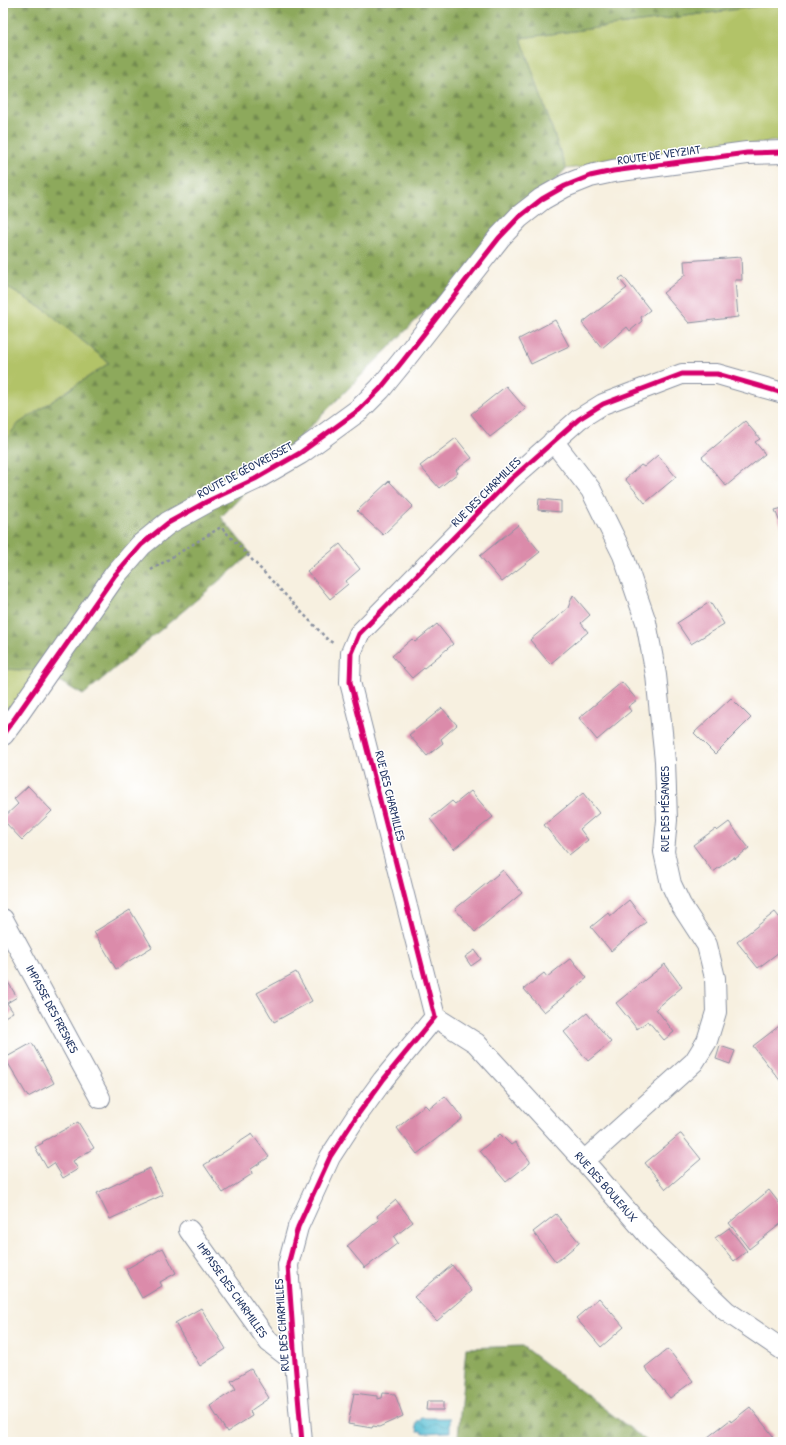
<svg xmlns="http://www.w3.org/2000/svg" width="786" height="1445" font-family="'Patrick Hand',sans-serif">
<defs>
<pattern id="forest-firs" width="22" height="20" patternUnits="userSpaceOnUse"><rect width="22" height="20" fill="#8da95c"/><path d="M5 1l3.5 6h-7zM16 11l3.5 6h-7z" fill="#728a4f"/></pattern>
<pattern id="water-waves" width="16" height="10" patternUnits="userSpaceOnUse"><rect width="16" height="10" fill="#55bdd3"/><path d="M0 5q4-4 8 0t8 0" fill="none" stroke="#469aae"/></pattern>
</defs>
<rect width="100%" height="100%" fill="#fff"/>
<filter id="ink" filterUnits="userSpaceOnUse"><feTurbulence type="fractalNoise" baseFrequency=".025" numOctaves="2"/><feDisplacementMap in="SourceGraphic" scale="8" xChannelSelector="R" yChannelSelector="G"/><feConvolveMatrix kernelMatrix="1 2 1 2 8 2 1 2 1" color-interpolation-filters="sRGB"/></filter>
<filter id="wash" filterUnits="userSpaceOnUse"><feTurbulence type="fractalNoise" baseFrequency=".012" numOctaves="4" result="noise"/><feDisplacementMap in="SourceGraphic" scale="16" xChannelSelector="R" yChannelSelector="G"/><feGaussianBlur stdDeviation="0.9" result="paint"/><feColorMatrix in="noise" values="0 0 0 0 0 0 0 0 0 0 0 0 0 0 0 0 0 1.4 0 .05"/><feComposite in="paint" operator="in"/></filter>
<g filter="url(#wash)">
<rect width="100%" height="100%" fill="#f7f0e0"/>
<path fill="#b2c367" stroke="#667962" d="M783 3V140L660 157 566 169 521 38Z
M3 285 47 311 109 363 18 424 3 443Z
M3 669 42 671 3 716Z"/>
<path fill="url(#forest-firs)" stroke="#546c5d" d="M3 3H783L521 38 566 169 221 517 251 554 83 695 42 671 3 669V443L18 424 109 363 47 311 3 285Z
M522 1346 648 1442H488L458 1437 466 1348Z"/>
<path fill="url(#water-waves)" stroke="#387698" d="M421 1418H450V1432L423 1433 422 1431H418L416 1426 418 1421 421 1420Z"/>
<g id="blocks">
<path fill="#db8baa" d="M741 257 742 280H735L738 317 689 323 663 293 685 275 684 261Z
M623 276 650 310 641 317 642 321 630 331 627 327 602 348 582 323 627 288 619 279Z
M555 320 569 346 531 364 519 339Z
M506 386 526 409 490 437 471 414Z
M745 421 760 439 755 442 765 454 726 486 702 457Z
M456 438 472 458 456 470 458 473 439 488 420 466Z
M658 455 676 477 645 503 625 479 641 465 644 467Z
M389 481 413 506 383 535 357 511Z
M539 499 561 501V512L538 510Z
M783 508V530L775 510Z
M518 525 540 552 502 582 480 556Z
M340 544 360 569 346 581 348 584 330 599 307 571Z
M573 595 590 615 581 623 588 632 550 664 530 640 568 608Z
M710 602 724 624 691 644 677 623Z
M437 624 453 644 412 678 392 656 412 639 415 642Z
M622 682 637 700 628 707 631 711 597 740 579 718Z
M731 698 751 718 715 754 694 733Z
M442 708 457 725 441 739 443 743 427 756 409 735Z
M28 786 52 811 22 840 3 820V818L18 804 14 799Z
M471 791 493 817 454 849 430 819 452 801 455 804Z
M583 793 599 813 580 829 588 840 569 855 544 825Z
M729 822 749 848 735 859 734 857 713 872 693 845 715 829 717 831Z
M503 870 522 893 475 932 455 909Z
M629 900 646 922 611 951 591 927 608 913 610 916Z
M130 910 152 947 116 969 94 932Z
M775 912 783 922V949L758 968 737 942Z
M475 950 481 959 471 966 465 957Z
M571 958 587 978 544 1012 524 989 544 973 547 977Z
M665 964 682 987 656 1009 674 1032 664 1040 648 1021 637 1029 616 1003Z
M296 972 312 1001 274 1022 257 993Z
M3 974 17 997 7 1003 13 1012 3 1018Z
M587 1013 611 1042 588 1061 564 1032Z
M783 1023V1082L782 1083 753 1046Z
M32 1043 54 1083 28 1097 5 1058Z
M720 1046 735 1051 730 1064 716 1059Z
M445 1096 462 1117V1119L417 1154 397 1128 425 1105 429 1109Z
M78 1122 94 1148 73 1161 78 1169 63 1178 54 1163 47 1168 35 1147 43 1143 42 1142Z
M252 1134 269 1157 251 1169 252 1174 223 1193 204 1165Z
M500 1134 511 1145 515 1142 530 1161V1163L506 1182 480 1151Z
M680 1134H681L701 1159 666 1189 645 1163Z
M150 1168 163 1195 110 1219 97 1193Z
M769 1190 783 1208V1222L749 1249 729 1223Z
M396 1200 413 1222 394 1237 398 1243 365 1268 347 1246 379 1220 377 1216Z
M556 1214 579 1242V1243L556 1262 533 1232Z
M729 1228 747 1251 734 1261 715 1238Z
M163 1248 176 1273 160 1282 162 1286 142 1298 126 1269Z
M452 1265 472 1291 437 1321 414 1297Z
M599 1298 624 1327 601 1347 576 1318Z
M201 1308 226 1349 200 1366 175 1323Z
M668 1349 693 1381 670 1398 646 1369 645 1367Z
M251 1369 269 1398 250 1411 252 1416 227 1432 210 1406 236 1389 231 1381Z
M354 1393 377 1396V1399L382 1398 383 1393 395 1394 403 1416 379 1427 373 1426 372 1428 348 1424Z
M427 1401H443V1410H426Z
M750 1407 773 1436 765 1442H712L708 1437 730 1420 731 1422Z"/>
</g>
</g>
<g filter="url(#ink)">
<use href="#blocks" fill-opacity="0" stroke="#89909f" stroke-width="1"/>
<g fill="none" stroke-linecap="round" stroke-linejoin="round">
<defs>
<path id="minor" d="M553 441 591 490 623 555 646 622 656 675 665 761 667 820 664 852 671 884 681 905 707 945 715 978 716 1012 707 1041 694 1062 584 1161
M3 919 100 1098
M435 1017 476 1043 584 1161 654 1242 726 1311 783 1350
M189 1230 269 1342 295 1362
M302 1442 295 1362 288 1265 298 1227 330 1157 356 1117 383 1080 435 1017 350 682 351 653 359 634 510 480 579 419 603 404 682 374H717L783 393"/>
<path id="tertiary" d="M3 734 15 718 115 575 141 545 168 523 206 502 255 479 300 453 359 410 380 389 402 362 499 238 519 217 542 199 565 186 590 176 613 171 747 153 783 152"/>
</defs>
<use href="#minor" stroke="#89909f" stroke-width="22"/>
<use href="#tertiary" stroke="#89909f" stroke-width="24"/>
<path stroke="#89909f" stroke-width="2.5" stroke-dasharray="3 3" stroke-linecap="butt" d="M151 570 221 527 328 640 333 643"/>
<use href="#minor" stroke="#fff" stroke-width="20"/>
<use href="#tertiary" stroke="#fff" stroke-width="22"/>
<defs>
<path id="cycleway" d="M3 734 15 718 115 575 141 545 168 523 206 502 255 479 300 453 359 410 380 389 402 362 499 238 519 217 542 199 565 186 590 176 613 171 747 153 783 152
M302 1442 295 1362 288 1265 298 1227 330 1157 356 1117 383 1080 435 1017 350 682 351 653 359 634 510 480 579 419 603 404 682 374H717L783 393"/>
</defs>
<use href="#cycleway" stroke="#fff" stroke-width="8"/>
<use href="#cycleway" stroke="#d6006c" stroke-width="5"/>
</g>
</g>
<g text-anchor="middle" stroke-width="3" stroke-linejoin="round" paint-order="stroke">
<g font-size="12" fill="#1b2f5e" stroke="#fff">
<text transform="translate(659 155) rotate(-8)" y="4">ROUTE DE VEYZIAT</text>
<text transform="translate(245 470) rotate(-28)" y="4">ROUTE DE GÉOVREISSET</text>
<text transform="translate(486 492) rotate(-45)" y="4">RUE DES CHARMILLES</text>
<text transform="translate(390 796) rotate(76)" y="4">RUE DES CHARMILLES</text>
<text transform="translate(665 809) rotate(-90)" y="4">RUE DES MÉSANGES</text>
<text transform="translate(52 1009) rotate(62)" y="4">IMPASSE DES FRESNES</text>
<text transform="translate(606 1187) rotate(49)" y="4">RUE DES BOULEAUX</text>
<text transform="translate(232 1290) rotate(55)" y="4">IMPASSE DES CHARMILLES</text>
<text transform="translate(282 1325) rotate(-94)" y="4">RUE DES CHARMILLES</text>
</g>
</g>
<rect width="786" height="1445" fill="none" stroke="#fff" stroke-width="16"/>
</svg>
